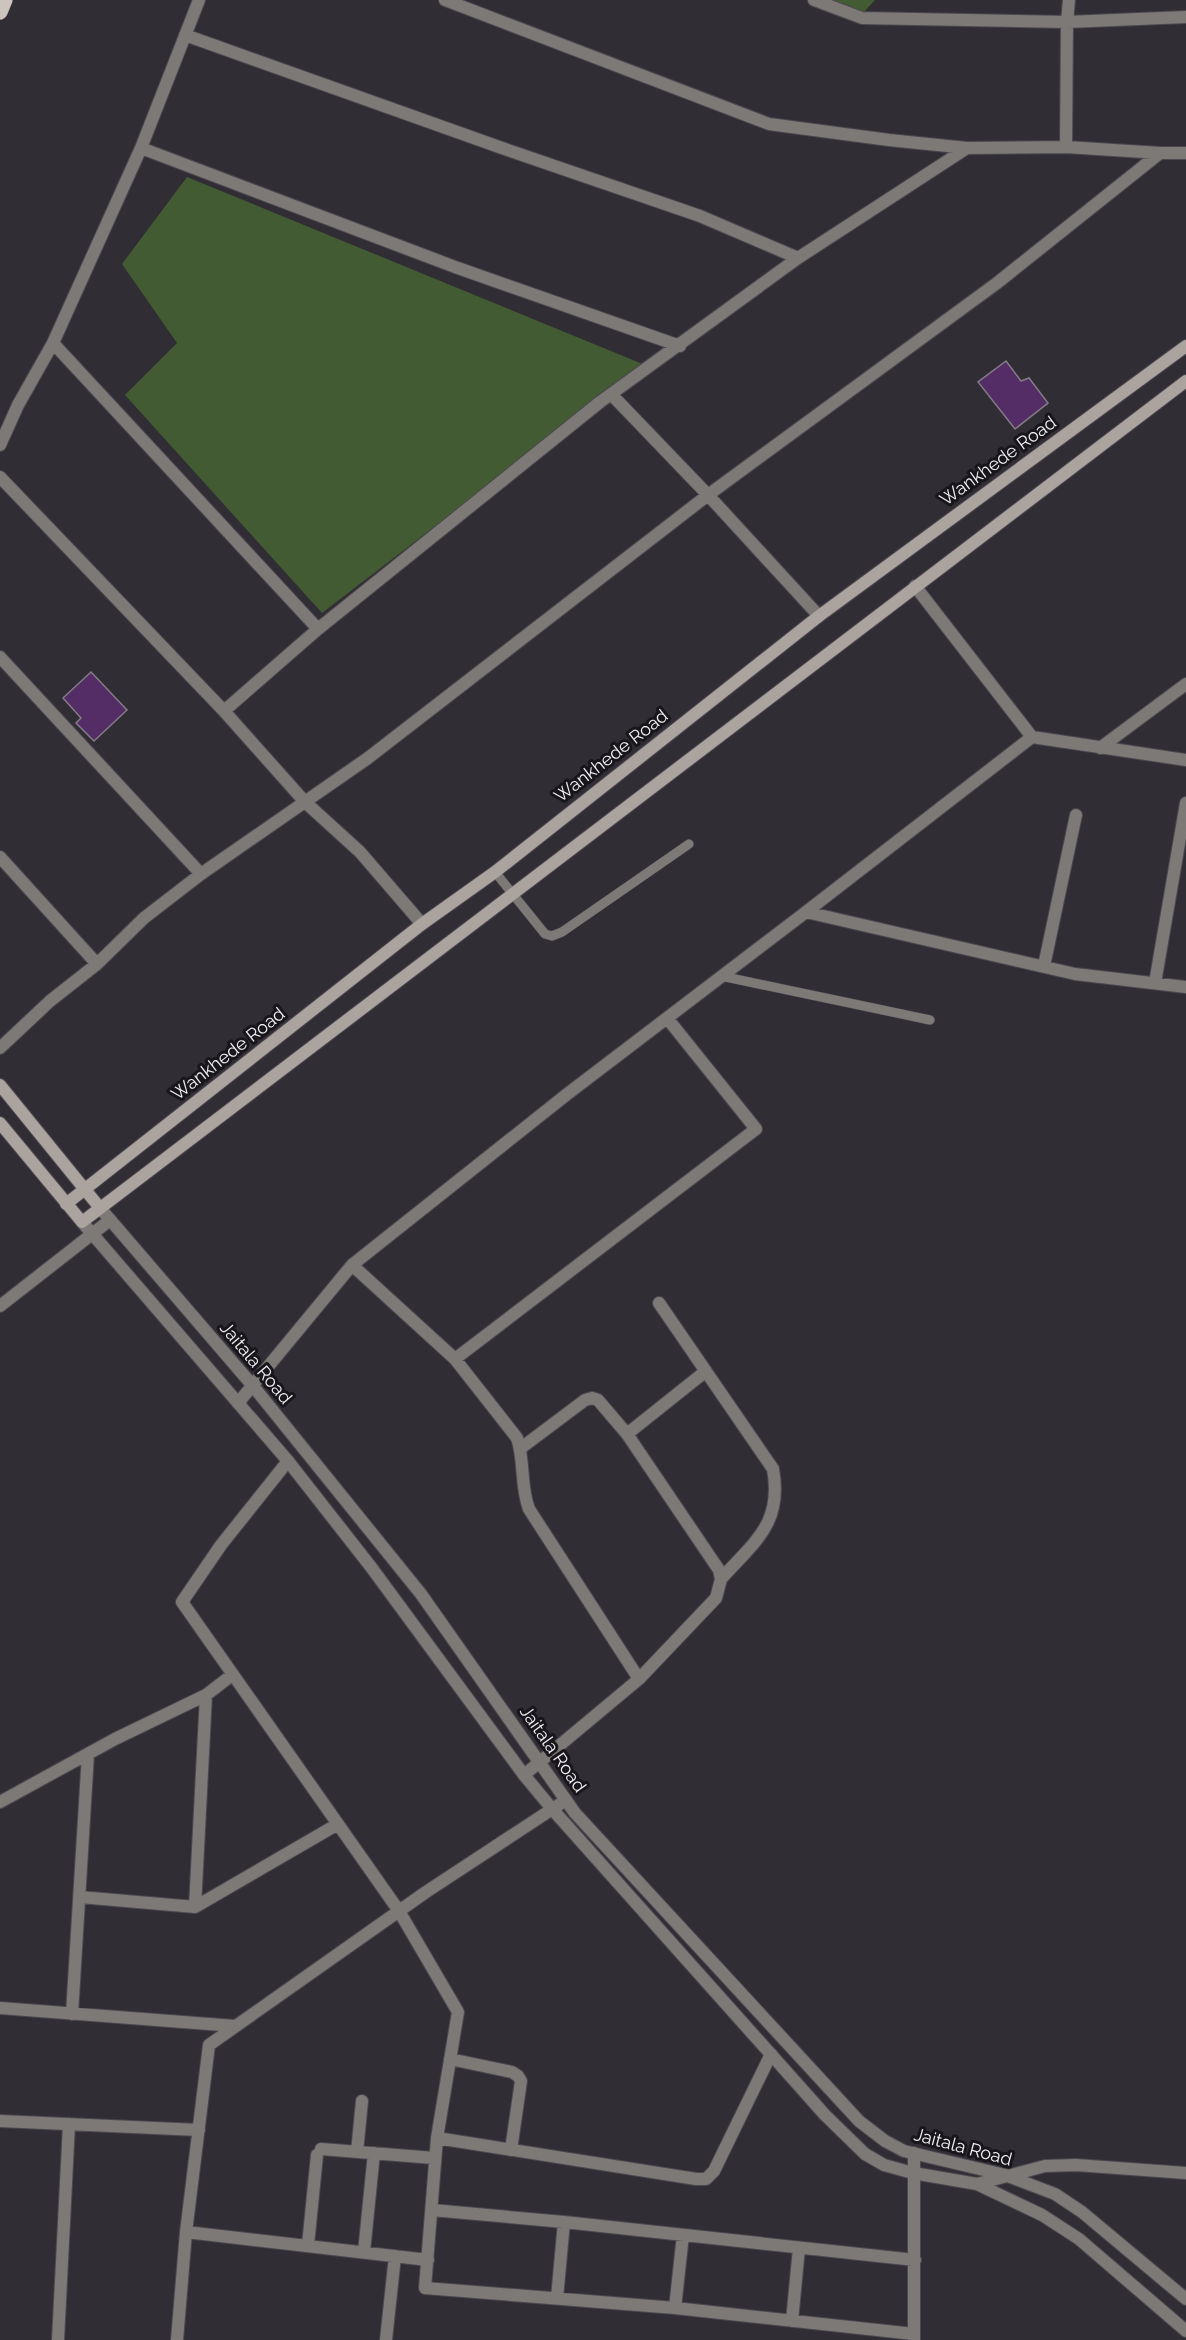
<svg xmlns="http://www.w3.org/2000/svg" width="1186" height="2340" font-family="Raleway,sans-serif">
<rect width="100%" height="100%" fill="#312d35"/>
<path fill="#425b32" d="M831 0H875L864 12Z
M187 177 645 365 322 613 125 395 177 343 122 264Z"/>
<path fill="#542c66" stroke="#837c86" stroke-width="1.5" d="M1006 361 1021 381 1029 378 1048 403 1015 429 978 382Z
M91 672 127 710 94 741 76 723 81 718 63 698Z"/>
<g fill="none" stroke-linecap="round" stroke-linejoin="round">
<defs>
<path id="service" d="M495 872 545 934 552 936 562 932 689 844
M721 976 930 1020"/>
<path id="minor" d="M445 0 769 124 889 140 967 148
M1069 0 1067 22 1186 17
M185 35 502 148 700 216 798 258
M141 148 455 267 680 346
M1160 153H1186
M53 343 318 629
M611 394 708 495 819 616
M0 445 18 405 53 343 141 148 199 0
M0 477 224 711 318 629 600 402 798 258 967 148 1066 147
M915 586 1032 737 1186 760
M0 657 201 874
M224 711 305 802 360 852 422 924
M1032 737 806 912 1075 974 1186 987
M1100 748 1186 684
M0 857 97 964 144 918 201 874 368 758 708 495 997 283 1160 153 1066 147 1067 22 862 18 814 0
M1044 966 1076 815
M1155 983 1186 803
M0 1048 50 1001 97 964
M352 1265 455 1359 756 1129 667 1018
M659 1303 773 1469C783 1524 754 1542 721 1579
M0 1306 110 1220
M455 1359 517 1438C525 1461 520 1486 529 1509L639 1679
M238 1403 352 1265 566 1095 806 912
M521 1448 585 1400 592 1398 598 1400 627 1434
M288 1461 221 1545 182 1602 399 1911 458 2012 437 2138
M524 1775 639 1679 716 1598 721 1579 719 1570 627 1434 706 1371
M0 1802 115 1739 206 1695 232 1675
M80 1897 195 1907 206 1695
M195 1907 338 1824
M0 2008 235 2026
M72 2014 88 1754
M771 2054 714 2171 706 2179H696L437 2138 425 2288 675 2308 914 2334
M450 2059 512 2072 518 2076 521 2081 511 2150
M0 2121 199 2130
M321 2149 434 2158
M357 2152 362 2101
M977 2184 1045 2166 1076 2165 1186 2173
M432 2210 564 2222 915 2260
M186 2232 428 2260
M308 2245 317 2155
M364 2252 374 2153
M557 2298 564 2222
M675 2308 683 2235
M792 2321 799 2248
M58 2340 69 2124
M177 2340 186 2232 209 2045 426 1892 566 1800
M386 2340 395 2256
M914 2340V2153"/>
<path id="tertiary" d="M100 1208 253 1386 421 1594 575 1813 859 2121 885 2141 904 2151 1005 2175 1055 2194 1082 2212 1186 2299
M82 1222 288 1461 371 1567 524 1775 553 1810 825 2115 865 2154 884 2165 913 2173 977 2184 1042 2215 1079 2239 1186 2331"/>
<path id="secondary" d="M0 1085 100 1208
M0 1123 82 1222 1186 381
M66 1204 422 924 495 872 819 616 1186 346"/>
<path id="primary" d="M0 12 5 0"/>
</defs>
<use href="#service" stroke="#4c4850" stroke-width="10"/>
<use href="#minor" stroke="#4c4850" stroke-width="14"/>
<use href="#tertiary" stroke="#4c4850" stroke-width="14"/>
<use href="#secondary" stroke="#4c4850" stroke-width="14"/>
<use href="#primary" stroke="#4c4850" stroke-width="16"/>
<use href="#service" stroke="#7d7976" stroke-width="9"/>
<use href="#minor" stroke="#7d7976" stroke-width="12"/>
<use href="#tertiary" stroke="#7d7976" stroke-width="12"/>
<use href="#secondary" stroke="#aaa39e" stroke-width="12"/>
<use href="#primary" stroke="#cdc4bd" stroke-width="15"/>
</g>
<g text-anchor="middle" stroke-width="6" stroke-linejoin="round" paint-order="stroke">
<g font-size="18" fill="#f0edf3" stroke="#18161a">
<text transform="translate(998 461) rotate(-36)" y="6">Wankhede Road</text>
<text transform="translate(611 756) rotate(-38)" y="6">Wankhede Road</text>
<text transform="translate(228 1054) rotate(-38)" y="6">Wankhede Road</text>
<text transform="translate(256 1363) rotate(50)" y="6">Jaitala Road</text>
<text transform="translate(553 1749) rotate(55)" y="6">Jaitala Road</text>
<text transform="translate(963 2147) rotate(15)" y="6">Jaitala Road</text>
</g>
</g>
</svg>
